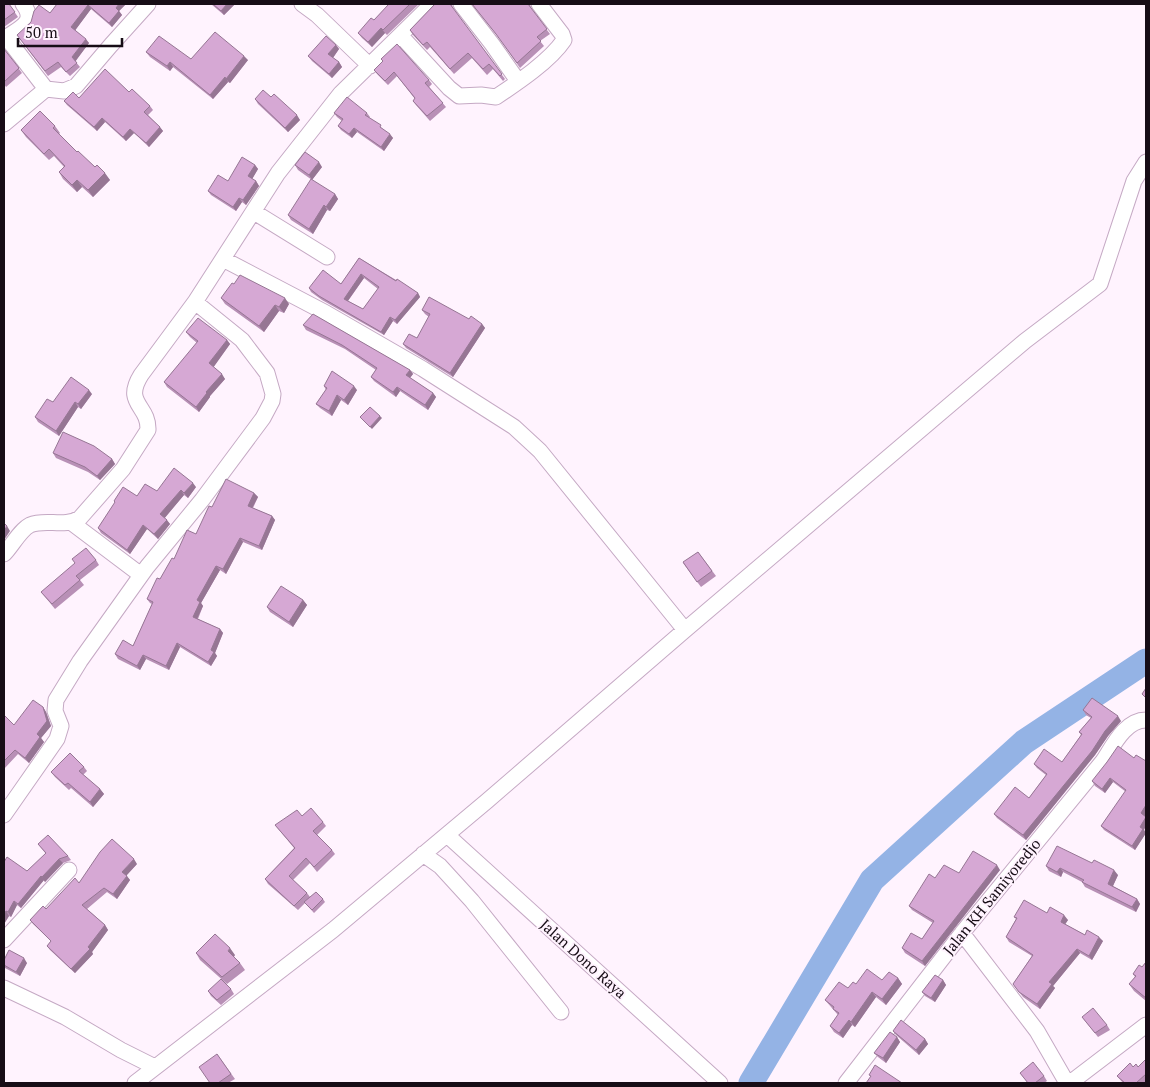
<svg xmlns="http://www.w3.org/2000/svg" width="1150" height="1087" font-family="'PT Serif',serif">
<rect width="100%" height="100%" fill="#fff3fe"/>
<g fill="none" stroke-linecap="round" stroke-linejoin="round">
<path stroke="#94b3e5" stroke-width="25" d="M751 1083 872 880 1024 742 1146 661"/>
<defs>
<path id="minor" d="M302 4 317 15 370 66
M461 4 492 44 518 81
M401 36 449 88 459 96 481 95 496 97C517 83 550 61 564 40L562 34 539 4
M6 37 46 89
M4 39C17 29 38 23 23 4
M4 124 46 89 64 91 76 86 111 45 148 4
M254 212 327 257
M223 259 326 313 423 369 514 427 540 451 685 630
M72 523 141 575
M4 554C12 546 20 530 30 525 46 518 64 528 80 518L123 469 148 430C149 405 123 404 141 375L195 302 278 173 341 93 432 4
M4 815 57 739 61 726 55 711 56 700 80 661 147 567 202 500 263 418 272 401 273 394 267 373 242 340 195 302
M447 835 720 1083
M423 854 440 866 472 901 561 1012
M962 933 1037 1031 1067 1083
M4 940 69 870
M4 988 65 1017 121 1050 155 1067
M135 1083 333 930 487 801 685 630 1025 341 1100 284 1134 181 1146 162
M846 1083 962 933 1103 761C1113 746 1125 720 1146 720
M1070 1083 1146 1025"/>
</defs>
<use href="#minor" stroke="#c5a9c4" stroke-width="17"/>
<use href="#minor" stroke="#fff" stroke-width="15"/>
</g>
<path fill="#b890b6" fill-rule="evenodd" d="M4 4H9L18 17 4 27Z
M57 4H126L119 11 122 15 112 27 91 9 75 30 89 43 75 61 80 67 70 76 61 67 48 76 17 35 50 13Z
M211 4H235L224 15Z
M386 4H419L387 35 385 33 372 47 362 38 358 33 374 20 388 6Z
M435 4H452L453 9 505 79 503 81 493 69 487 75 472 58 454 74 430 47 427 50 413 35 410 30Z
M472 4H530L531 9 550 34 540 41 544 46 520 68 499 38Z
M336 45 339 49 333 58 339 62 342 67 332 78 312 61 308 56Z
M4 49 22 73 6 87 4 84Z
M146 52 191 59 248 60 230 83 228 82 213 99 173 67 170 71 150 57Z
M383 61 429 80 432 84 429 87 446 107 430 121 416 105 413 101 415 99 397 76 388 85 377 74 374 70Z
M129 92 150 106 153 110 148 115 163 131 149 147 134 133 126 141 105 122 97 131 67 105 64 101 79 98Z
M271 97 300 120 288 132 258 104 255 99Z
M334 113H367L370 117H369L393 138 384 151 357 132 352 138 341 130 338 126 342 121 337 117Z
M55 126 60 133 59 134 77 152 110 180 93 197 82 187 77 192 63 179 59 172 64 167 54 156 49 160 26 137 21 130Z
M255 165 258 169 252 179 256 181 259 186 246 205 242 202 236 211 211 195 208 191 228 181Z
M295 165 322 167 312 180 298 170Z
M335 194 338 199 330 211 327 210 313 234 291 220 288 215Z
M359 258 418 293 420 297 397 324 393 321 384 335 322 300 311 292 309 288 341 284ZM364 278 378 289 363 309 348 301Z
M234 284 289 304 284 313 279 311 264 332 225 304 221 298Z
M422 310 469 319 482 324 485 328 453 377 406 348 403 344 417 338 429 317 425 314Z
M303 325 410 370 413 374 410 378 433 393 436 397 428 410 400 391 396 397 374 381 371 377 376 370 345 349 306 330Z
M186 332 227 340 230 344 213 367 225 379 210 396V397L199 412 167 387 164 382 197 343 190 337Z
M324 386 357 390 348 405 341 400 332 416 320 408 316 404 326 390Z
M92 394 81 409 78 407 59 436 38 422 35 417 53 402Z
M53 453 112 459 115 464 100 480 88 472 56 458Z
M196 487 188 498 184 495 164 518 170 524 158 539 147 529 130 554 101 533 98 528 115 503 114 501 157 491Z
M254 493 258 497 253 508 272 516 275 520 262 550 243 542 226 574 220 570 201 603 203 606 198 619 220 629 223 633 215 653 217 656 211 666 180 647 169 670 146 659 140 670 118 659 115 654 133 646 152 604 150 603 147 599 160 579 174 559 196 534 212 507Z
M698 552 716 576 701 587 683 563Z
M96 560 99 565 80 580 84 585 55 609 41 592Z
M303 600 307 605 293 627 270 612 267 607Z
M43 707 46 712 51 726 41 738 44 742 29 763 18 754 4 769V715L14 725Z
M1083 710 1121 721 1108 736 1095 755 1026 840 997 818 994 814 1029 798 1046 775 1037 768 1034 764 1062 762 1081 735 1079 732 1091 718 1086 715Z
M1134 758 1146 761V814L1145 816 1144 830 1146 833 1135 850 1104 830 1101 826 1126 792 1113 782 1105 793 1095 786 1092 781Z
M84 767 87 771 83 775 100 789 104 794 93 807 71 788 69 790 55 777 51 772Z
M302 816 323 822 326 826 317 835 332 850 335 854 317 872 310 863 293 880 307 893 310 897 323 899 325 902 314 913 305 903 298 910 268 884 265 879 294 848 275 825Z
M38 844 68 856 71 860 63 863 45 882 44 880 21 908 17 905 11 917 9 916 4 924V862L27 871 46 854Z
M137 864 126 876 130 880 117 899 107 892 87 909 105 925 108 930 92 952 93 954 75 973 50 950 47 946 51 941 33 924 30 920 46 909 79 883Z
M1046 866 1118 875 1113 886 1137 899 1140 904 1136 912 1085 887 1082 882 1063 872 1061 877 1049 871Z
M1000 870 925 966 905 953 902 948 922 939 933 923 912 910 909 906 935 878 959 873Z
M1047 913 1068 920 1065 924 1085 935 1103 941 1092 960 1080 953 1053 986 1055 988 1040 1009 1023 997 1013 984 1032 956 1009 942 1006 937 1016 919 1014 917Z
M196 953 235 955 234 957 240 963 245 970 227 984 200 960Z
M4 960 27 963 20 976 5 968 4 967Z
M1146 962V1001L1134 991 1129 984 1135 977 1133 974 1142 967Z
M898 978 902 984 886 1005 876 997 855 1027 852 1025 843 1038 834 1032 830 1026 838 1015 825 1000 856 984Z
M943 980 946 985 935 1002 925 996 922 992Z
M231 989 234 994 221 1005 211 996 208 991Z
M1082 1017 1107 1025 1110 1030 1098 1037Z
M893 1031 925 1039 928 1044 919 1055 896 1035Z
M897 1037 900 1042 886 1063 878 1057 874 1053Z
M217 1054 235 1079 228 1083H210Z
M1146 1059V1082L1145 1083H1123L1117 1076 1133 1067H1138Z
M1020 1073 1044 1076 1047 1081 1044 1083H1028Z"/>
<path fill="#967694" d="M119 4H126L119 11 122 15 112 27 109 23 116 8Z
M227 4H235L224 15 221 11Z
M88 5 91 9 74 32 71 27Z
M381 28 385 33 372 47 368 42Z
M86 39 89 43 75 62 72 57Z
M336 45 339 49 332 59 328 54Z
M244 56 248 60 230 83 226 79Z
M170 62 173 67 170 71 167 66Z
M339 62 342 67 332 78 329 74Z
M225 77 228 82 213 99 210 95Z
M297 115 300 120 288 132 285 128Z
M102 118 105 122 97 131 94 127Z
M160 127 163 131 149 147 146 143Z
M354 128 357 132 352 138 349 134Z
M130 129 134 133 126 141 123 137Z
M390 134 393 138 384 151 381 147Z
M319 162 322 167 312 180 309 175Z
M255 165 258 169 251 181 248 176Z
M105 173 110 180 93 197 88 190Z
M77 180 82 187 77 192 72 185Z
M256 181 259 186 246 205 243 200Z
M335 194 338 199 330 211 326 207Z
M239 198 242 202 236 211 233 207Z
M324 205 327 210 313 234 309 229Z
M361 274 364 278 347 302 344 299Z
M418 293 420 297 397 324 395 320Z
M285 298 289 304 284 313 279 307Z
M275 305 279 311 264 332 259 326Z
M390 317 393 321 384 335 381 332Z
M482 324 485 328 453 377 450 373Z
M227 340 230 344 213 368 209 363Z
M410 370 413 374 409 379 406 375Z
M222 374 225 379 210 396V397L199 412 196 407 206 392Z
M354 386 357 390 348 405 344 400Z
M397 387 400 391 396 397 393 392Z
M89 390 92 394 81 409 78 404Z
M433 393 436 397 428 410 425 405Z
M337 395 341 400 332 416 329 411Z
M75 402 78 407 59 436 56 431Z
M380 416 382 418 372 429 370 427Z
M112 459 115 464 100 480 97 476Z
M193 483 196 487 188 498 184 493Z
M181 490 184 495 164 519 160 514Z
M254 493 258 497 251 510 248 506Z
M272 516 275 520 262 550 259 546Z
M167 520 170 524 158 539 154 534Z
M143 525 147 529 130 554 127 550Z
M7 526 10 531 4 540V531Z
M240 538 243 542 226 574 223 569Z
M216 566 220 570 201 603 203 606 196 621 193 617 197 600Z
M303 600 307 605 293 627 289 622Z
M220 629 223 633 215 653 217 656 211 666 208 662 211 650Z
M177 643 180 647 169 670 166 666Z
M143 655 146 659 140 670 137 666Z
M43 707 46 712 51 726 41 738 44 742 29 763 25 758 37 734Z
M1118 716 1121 721 1108 736 1095 755 1026 840 1023 835 1105 731Z
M1110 778 1113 782 1105 793 1102 789Z
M100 789 104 794 93 807 90 802Z
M1146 805V814L1144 817 1141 813Z
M1146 817V826L1144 830 1146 833 1135 850 1132 846 1140 827Z
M59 859 63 863 45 882 42 877Z
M134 859 137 864 125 877 122 872Z
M997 865 1000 870 925 966 922 961Z
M1060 868 1063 872 1061 877 1057 872Z
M1114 870 1118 875 1112 888 1108 884Z
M41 876 44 880 21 908 18 904Z
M127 876 130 880 117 899 113 894Z
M1137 899 1140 904 1136 912 1132 907Z
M14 901 17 905 11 917 8 912Z
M6 911 9 916 4 924V915Z
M1064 915 1068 920 1064 926 1061 922Z
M105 925 108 930 92 952 93 954 75 973 71 969Z
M1099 937 1103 941 1092 960 1089 956Z
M230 948 235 955 232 958 228 951Z
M1077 949 1080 953 1053 986 1055 988 1040 1009 1037 1004 1049 982Z
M24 958 27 963 20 976 16 972Z
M898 978 902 984 886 1005 882 999Z
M943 980 946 985 935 1002 931 998Z
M872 992 876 997 855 1027 851 1022Z
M849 1020 852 1025 843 1038 839 1033Z
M897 1037 900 1042 886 1063 883 1058Z
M925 1039 928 1044 919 1055 916 1050Z"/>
<path fill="#d6a8d4" stroke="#967694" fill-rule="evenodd" d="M4 4H9L15 12 4 20Z
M57 4H119L116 8 119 11 109 23 88 5 71 27 86 39 72 57 77 63 66 72 58 62 45 71 17 35 31 22 34 11 39 5 50 13Z
M213 4H227L221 11Z
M388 4H410L383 30 381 28 368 42 358 33 371 18 374 20 388 5Z
M435 4H450L502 74 500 76 489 64 483 69 468 53 450 69 427 42 423 45 410 30Z
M472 4H528L547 29 537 37 541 41 517 63 496 34Z
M215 32 244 56 226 79 225 77 210 95 170 62 167 66 146 52 159 36 191 59Z
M326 36 336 45 328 54 339 62 329 74 308 56Z
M397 44 429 80 425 83 443 103 427 116 413 101 415 98 394 72 385 81 374 70 383 61 381 59Z
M4 49 19 68 4 82Z
M105 69 129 92 132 89 150 106 144 112 160 127 146 143 130 129 123 137 102 118 94 127 64 101 73 92 79 98Z
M263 90 271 97 274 94 297 115 285 128 255 99Z
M347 97 367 113 365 115 381 125 380 127 390 134 381 147 354 128 349 134 338 126 343 119 334 113Z
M40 111 55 126 53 128 77 152 78 151 95 167 97 165 105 173 88 190 77 180 72 185 59 172 65 166 49 149 44 154 21 130Z
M305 152 319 162 309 175 295 165Z
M242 157 255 165 248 176 256 181 243 200 239 198 233 207 208 191 218 175 228 181Z
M311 179 335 194 326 207 324 205 309 229 288 215Z
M359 258 396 281 397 279 418 293 395 320 390 317 381 332 319 296 309 288 323 270 341 284ZM361 274 379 287 363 309 344 299Z
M240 275 285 298 279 307 275 305 259 326 221 298 232 283 234 284Z
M429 297 469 319 471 316 482 324 450 373 403 344 409 334 417 338 430 314 422 310Z
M313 314 410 370 406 375 433 393 425 405 397 387 393 392 371 377 377 368 342 345 303 325Z
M198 318 227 340 209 363 222 374 206 392 207 393 196 407 164 382 198 341 186 332Z
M332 371 354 386 344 400 337 395 329 411 316 404 327 388 324 386Z
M71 377 89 390 78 404 75 402 56 431 35 417 47 399 53 402Z
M370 407 380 416 370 427 360 417Z
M63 432 94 446 112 459 97 476 85 467 53 453Z
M174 468 193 483 184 493 181 490 160 514 167 520 154 534 143 525 127 550 98 528 115 502 114 501 123 487 137 496 145 484 157 491Z
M226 479 254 493 248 506 272 516 259 546 240 538 223 569 216 566 197 600 200 602 193 617 220 629 211 650 214 652 208 662 177 643 166 666 143 655 137 666 115 654 123 640 133 646 153 602 147 599 157 578 160 579 172 558 174 559 187 530 196 534 209 506 212 507Z
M4 523 7 526 4 531Z
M86 548 96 560 76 576 80 580 52 604 41 592 75 563 72 559Z
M698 552 712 571 697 582 683 562Z
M281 586 303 600 289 622 267 607Z
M1146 688V698L1142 694Z
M1092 698 1118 716 1105 731 1092 751 1023 835 994 814 1015 787 1029 798 1047 774 1034 764 1044 749 1062 762 1082 734 1079 732 1092 717 1083 710Z
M33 700 43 707 47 721 37 734 40 737 25 758 15 750 4 761V715L14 725Z
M1118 746 1134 758 1136 755 1146 761V805L1141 813 1146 817 1140 827 1143 829 1132 846 1101 826 1126 790 1110 778 1102 789 1092 781 1107 762Z
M70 753 84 767 79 771 100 789 90 802 68 783 65 785 51 772Z
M311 808 323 822 313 831 332 850 314 867 306 858 289 876 307 893 294 906 265 879 295 848 275 825 297 810 302 816Z
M48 835 68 856 59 859 42 877 41 876 18 904 14 901 8 912 6 911 4 915V862L7 857 27 871 46 853 38 844Z
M112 839 134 859 122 872 127 876 113 894 104 888 82 905 105 925 88 947 90 949 71 969 47 946 51 941 30 920 43 906 46 909 75 878 79 883 100 852Z
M1057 846 1092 863 1094 860 1114 870 1108 884 1137 899 1132 907 1082 882 1084 880 1060 868 1057 872 1046 866Z
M973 851 997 865 922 961 902 948 911 933 922 939 934 921 909 906 929 874 935 878 944 865 959 873Z
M316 892 323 899 312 910 304 902Z
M1024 900 1047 913 1050 907 1064 915 1061 922 1085 935 1087 930 1099 937 1089 956 1077 949 1049 982 1052 984 1037 1004 1019 992 1013 984 1033 955 1006 937 1017 918 1014 917Z
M215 934 230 948 228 951 240 963 222 977 196 953Z
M9 950 24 958 16 972 4 965V960Z
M1146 962V998L1129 984 1136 976 1133 974 1139 965 1142 967Z
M867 969 882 980 889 972 898 978 882 999 872 992 851 1022 849 1020 839 1033 830 1026 839 1013 833 1009 834 1007 825 1000 839 982 848 988 853 982 856 984Z
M935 975 943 980 931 998 922 992Z
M221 979 231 989 217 1000 208 991Z
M1093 1008 1107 1025 1095 1033 1082 1017Z
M901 1020 925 1039 916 1050 893 1031Z
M890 1032 897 1037 883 1058 874 1053Z
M217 1054 231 1074 218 1083H210L199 1067Z
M1146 1059V1074L1136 1083H1125L1117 1076 1130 1063 1133 1067 1136 1064 1138 1067Z
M1033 1062 1044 1076 1035 1083H1028L1020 1073Z
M875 1065 902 1083H866L871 1076 869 1075Z"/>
<g text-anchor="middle" stroke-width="4" stroke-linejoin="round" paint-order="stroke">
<g font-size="15" fill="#170d16" stroke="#fff3fe">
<text transform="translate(992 897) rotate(-51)" y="5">Jalan KH Samiyoredjo</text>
<text transform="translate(583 959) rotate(42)" y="5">Jalan Dono Raya</text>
</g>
</g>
<rect width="1150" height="1087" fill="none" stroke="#170d16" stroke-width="10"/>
<path d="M18 38v8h104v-8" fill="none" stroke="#170d16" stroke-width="2.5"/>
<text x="25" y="38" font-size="15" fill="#170d16" stroke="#fff3fe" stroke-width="4" paint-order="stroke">50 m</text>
</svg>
